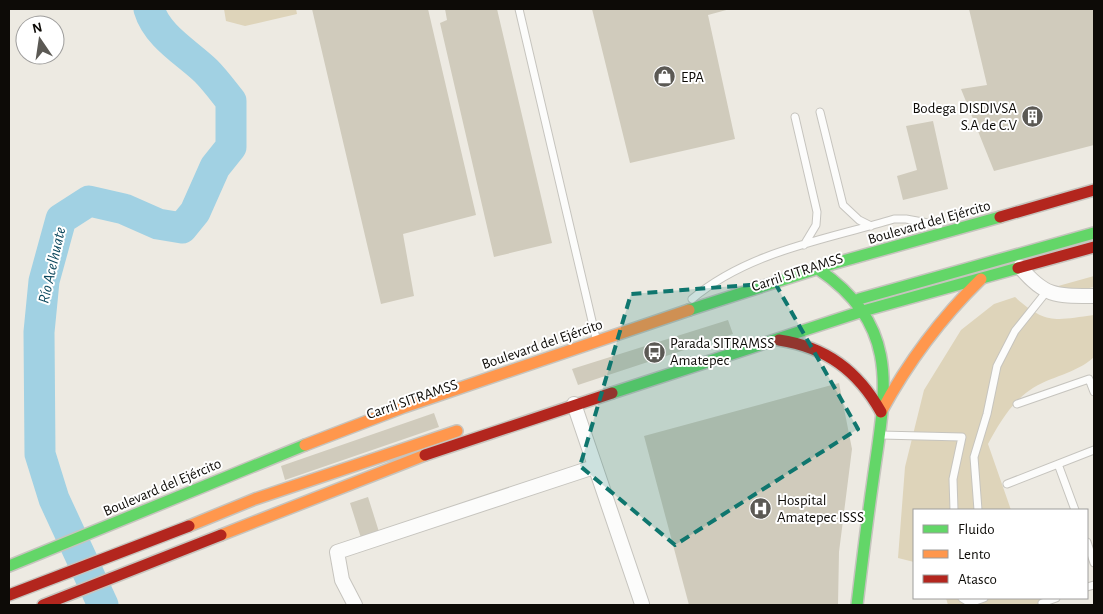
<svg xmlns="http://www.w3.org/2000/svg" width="1103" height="614" font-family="'Alegreya Sans',sans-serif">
<rect width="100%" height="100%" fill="#edeae2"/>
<path fill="#ded4ba" d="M224 9H296L297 14 245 26 226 21Z
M1094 276V287L1067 293 1051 288Z
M1015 297C1046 325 1056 320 1094 315V357C1076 374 1050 376 1030 390 1010 404 999 424 988 444L1011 510H914V562L898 558 905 467 924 390 961 330 994 304Z
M946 598H1040L1042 605H948Z"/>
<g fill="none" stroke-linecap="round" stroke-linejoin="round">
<path stroke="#a1d1e3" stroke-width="31" d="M103 605 54 499 40 454 39 332 44 281 61 219 89 201 124 209 158 224 182 228 195 212 215 167 231 147V101C223 91 215 80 206 71 186 52 157 36 149 9"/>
</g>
<path fill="#d0cbbc" d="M312 9H428L476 215 403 234 414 296 381 304Z
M445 9H497L552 243 494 257 440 23 447 20Z
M592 9H730L708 15 735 139 630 163Z
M969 9H1094V145L994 171 961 89 987 85Z
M933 121 948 189 903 200 897 176 917 170 906 126Z
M728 320 733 334 578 385 572 369Z
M839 383 852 449 839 552 838 605H689L644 436Z
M434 413 439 427 285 480 281 466Z
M368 497 380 535 362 541 350 503Z"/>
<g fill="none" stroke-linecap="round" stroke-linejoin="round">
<defs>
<path id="lane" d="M519 9 596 338
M820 112 843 205 859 220 871 226
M795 117 817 212 816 225 804 245
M692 299C749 251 825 240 894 219H906L939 225
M1017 404 1089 379 1094 392
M881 435 962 437 953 479 954 510
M1058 464 1075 510
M1007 484 1094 450
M978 510 974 457 987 414 997 366 1015 331 1047 291
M1087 542 1094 563
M1087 587 1094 585
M962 598 970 603 984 598
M1042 603 1056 598"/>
<path id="street" d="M1020 267C1045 297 1056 296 1094 296
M574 404 642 604
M355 605 342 580 337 552 594 467"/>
<path id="fast" d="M818 269C903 327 885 393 873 480 867 522 862 563 857 605
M859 299 1094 233
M689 310 832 264 1000 217
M612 393 863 311 1018 268
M9 566 305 445"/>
<path id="slow" d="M881 412C908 362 940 319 981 279
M305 445 404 407 689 310
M189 526 255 499 457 431
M221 535 425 455"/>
<path id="jam" d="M1000 217 1094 190
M1018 268 1094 247
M779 340C826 347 858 371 881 412
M425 455 612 393
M9 595 189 526
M43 605 221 535"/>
</defs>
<use href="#lane" stroke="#c6c4be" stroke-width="9"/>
<use href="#street" stroke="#c6c4be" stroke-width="16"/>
<use href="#fast" stroke="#c6c4be" stroke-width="14"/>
<use href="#slow" stroke="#c6c4be" stroke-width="14"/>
<use href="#jam" stroke="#c6c4be" stroke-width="14"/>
<use href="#lane" stroke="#fcfcfb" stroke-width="7"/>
<use href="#street" stroke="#fcfcfb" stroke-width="14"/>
<use href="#fast" stroke="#63d668" stroke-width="11"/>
<use href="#slow" stroke="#ff974d" stroke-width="11"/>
<use href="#jam" stroke="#b3261e" stroke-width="11"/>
</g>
<path fill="#0f766e" fill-opacity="0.2" stroke="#0f766e" stroke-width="4" stroke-dasharray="10 6" stroke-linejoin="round" d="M775 283 858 429 675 545 580 466 631 294Z"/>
<defs>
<symbol id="shop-disc" viewBox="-11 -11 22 22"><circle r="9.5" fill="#5b5954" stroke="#fff"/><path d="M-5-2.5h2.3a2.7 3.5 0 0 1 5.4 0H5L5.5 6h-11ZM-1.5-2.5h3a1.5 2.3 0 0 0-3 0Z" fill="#fff"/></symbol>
<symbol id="building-disc" viewBox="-11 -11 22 22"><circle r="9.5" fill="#5b5954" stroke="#fff"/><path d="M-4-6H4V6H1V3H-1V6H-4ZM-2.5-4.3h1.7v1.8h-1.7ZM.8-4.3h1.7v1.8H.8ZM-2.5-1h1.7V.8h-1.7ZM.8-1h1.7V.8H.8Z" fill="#fff"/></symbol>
<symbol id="bus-disc" viewBox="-11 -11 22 22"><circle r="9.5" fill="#5b5954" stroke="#fff"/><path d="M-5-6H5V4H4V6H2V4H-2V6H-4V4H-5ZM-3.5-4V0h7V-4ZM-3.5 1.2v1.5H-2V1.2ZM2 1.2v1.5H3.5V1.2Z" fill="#fff"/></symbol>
<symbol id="hospital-disc" viewBox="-11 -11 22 22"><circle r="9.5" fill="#5b5954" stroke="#fff"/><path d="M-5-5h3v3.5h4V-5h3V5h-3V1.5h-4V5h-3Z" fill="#fff"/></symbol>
</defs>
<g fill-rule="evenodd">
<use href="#shop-disc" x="652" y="64" width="25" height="25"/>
<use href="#building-disc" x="1020" y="104" width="25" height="25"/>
<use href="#bus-disc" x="642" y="340" width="25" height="25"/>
<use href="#hospital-disc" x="748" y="496" width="25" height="25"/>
</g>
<g text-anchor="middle" stroke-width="4" stroke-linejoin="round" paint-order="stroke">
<g font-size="15" fill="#0d0b07" stroke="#fff" text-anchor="start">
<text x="681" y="82">EPA</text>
<text x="1017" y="113" text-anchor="end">Bodega DISDIVSA<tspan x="1017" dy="17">S.A de C.V</tspan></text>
<text x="670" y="348">Parada SITRAMSS<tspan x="670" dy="17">Amatepec</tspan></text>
<text x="777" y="505">Hospital<tspan x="777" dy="17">Amatepec ISSS</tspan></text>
</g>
<g font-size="15" fill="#0d0b07" stroke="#fff">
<text transform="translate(929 222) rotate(-16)" y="5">Boulevard del Ejército</text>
<text transform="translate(797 272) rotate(-18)" y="5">Carril SITRAMSS</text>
<text transform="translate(542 344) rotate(-19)" y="5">Boulevard del Ejército</text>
<text transform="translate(412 399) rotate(-19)" y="5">Carril SITRAMSS</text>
<text transform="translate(162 487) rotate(-23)" y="5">Boulevard del Ejército</text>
</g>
<g font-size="16" font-style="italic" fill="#0c485d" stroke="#fff">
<text transform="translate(51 265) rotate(-77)" y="6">Río Acelhuate</text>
</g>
</g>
<rect width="1103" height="614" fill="none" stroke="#0d0b07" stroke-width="20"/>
<rect x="913" y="509" width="175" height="90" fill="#ffffff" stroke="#9e9d9c"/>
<rect x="923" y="525" width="25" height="8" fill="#63d668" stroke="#9e9d9c"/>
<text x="958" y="534" font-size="15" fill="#0d0b07">Fluido</text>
<rect x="923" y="550" width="25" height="8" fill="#ff974d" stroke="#9e9d9c"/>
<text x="958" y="559" font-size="15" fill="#0d0b07">Lento</text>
<rect x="923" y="575" width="25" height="8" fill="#b3261e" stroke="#9e9d9c"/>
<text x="958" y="584" font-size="15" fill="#0d0b07">Atasco</text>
<g transform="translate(40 40) rotate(347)"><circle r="24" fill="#ffffff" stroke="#9e9d9c"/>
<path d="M0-4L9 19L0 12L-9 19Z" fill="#5b5954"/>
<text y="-8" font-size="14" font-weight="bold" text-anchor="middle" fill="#0d0b07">N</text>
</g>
</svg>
